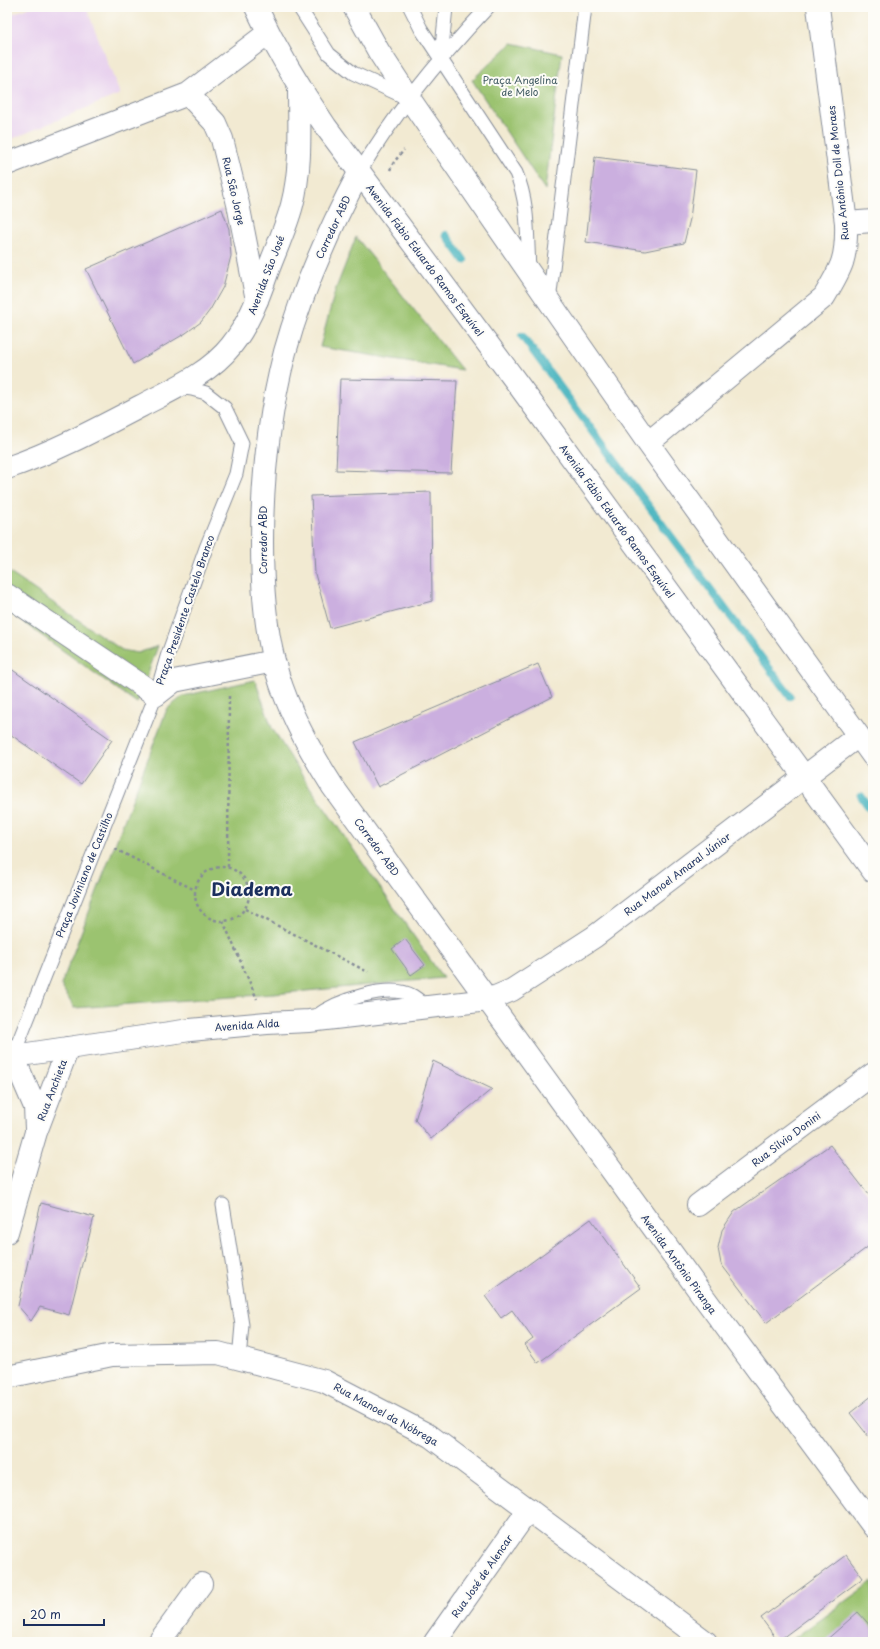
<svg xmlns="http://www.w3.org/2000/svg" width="880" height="1649" font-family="'Playpen Sans',sans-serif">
<rect width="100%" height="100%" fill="#fdfcf7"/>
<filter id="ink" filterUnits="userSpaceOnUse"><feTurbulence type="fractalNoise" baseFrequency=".025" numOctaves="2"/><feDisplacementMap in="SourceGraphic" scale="8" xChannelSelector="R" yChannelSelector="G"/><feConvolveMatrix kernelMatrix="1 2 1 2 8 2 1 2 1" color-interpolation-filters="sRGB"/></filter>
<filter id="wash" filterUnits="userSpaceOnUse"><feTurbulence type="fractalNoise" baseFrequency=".012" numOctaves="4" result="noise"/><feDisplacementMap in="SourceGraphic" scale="16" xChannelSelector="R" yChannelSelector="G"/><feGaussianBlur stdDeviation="0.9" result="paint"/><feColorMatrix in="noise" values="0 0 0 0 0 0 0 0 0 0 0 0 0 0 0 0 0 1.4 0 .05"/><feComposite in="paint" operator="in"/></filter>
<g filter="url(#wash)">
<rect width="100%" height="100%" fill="#f2ead2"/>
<path fill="#e8d2ee" d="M30 7H86L120 94 7 141V16Z"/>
<path fill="#9bc36f" stroke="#5b7966" d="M512 43 562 54 545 190 472 80Z
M356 237 462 370 320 347 335 291Z
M7 571 122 650 138 653 158 646 137 703 7 611Z
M255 680 272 728 305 780 443 978 274 994 74 1008 61 985 167 709 183 696Z
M873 1581V1642H792L793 1639Z"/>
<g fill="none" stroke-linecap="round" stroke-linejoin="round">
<path stroke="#44b3be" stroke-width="8" d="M446 235 464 260
M522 336 790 696
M861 796 873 813"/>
</g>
<g id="blocks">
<path fill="#cbafdf" d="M595 157 696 170 690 219 684 243 645 251 586 242Z
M222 209 229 229 231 256 223 287 210 310 201 322 186 333 133 364 86 269Z
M340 379 457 381 451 473 336 470Z
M431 492 432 601 330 628 315 574 311 496Z
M538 664 552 697 378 787 355 742Z
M7 666 112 740 81 784 7 732Z
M405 939 425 965 411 975 392 949Z
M433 1061 492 1089 431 1139 415 1120Z
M830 1145 873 1200V1243L766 1323 721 1264 718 1248 722 1230 734 1212Z
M41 1203 94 1217 69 1315 40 1307 31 1321 18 1306Z
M591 1219 641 1288 538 1363 525 1345 533 1339 512 1310 501 1318 485 1296Z
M873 1395V1442L850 1413Z
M846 1555 863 1578 778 1641 761 1618Z
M858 1612 873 1629V1642H824Z"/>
</g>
</g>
<g filter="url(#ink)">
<use href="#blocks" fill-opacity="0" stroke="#868c98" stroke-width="1"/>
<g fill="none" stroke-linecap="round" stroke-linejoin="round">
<defs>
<path id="lane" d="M299 7 329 54 353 73 407 98
M410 7 421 29 516 173C529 203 527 236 529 269
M441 58 446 7
M359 173C395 112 439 59 488 7
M549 301 585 7
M315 1017C336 1001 389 982 413 996 418 999 423 1004 428 1008
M13 1056 156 695 167 657 206 548 236 474 242 443 225 408 206 393 192 389 178 387
M223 1205 242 1325 239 1359"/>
<path id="street" d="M188 94 215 123 222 139 238 204 257 300
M7 164 188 94 268 33
M359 173C329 230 302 290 285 352 269 414 262 478 262 542 262 582 264 622 274 661 285 706 308 748 333 787L703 1296 873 1526
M846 223 873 221
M7 595 156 695 174 681 274 661
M7 1049 13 1056 35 1107 36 1129
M698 1205 873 1074
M7 1232 36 1132 68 1048
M7 1377 112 1355 218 1353 324 1381 430 1436 706 1642
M159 1642 201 1584
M435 1642 529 1509"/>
<path id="secondary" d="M7 468C54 452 97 429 141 406 171 390 209 374 231 346 248 325 258 299 267 273 275 251 286 228 292 205 302 167 299 127 299 88
M7 1057 190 1030 267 1023 309 1021 488 1000 512 990 594 937 858 736"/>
<path id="primary" d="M256 7C276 49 299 88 326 127L517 383 873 871
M354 7 379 52 409 98 549 301 648 443 873 756
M648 443 824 297C842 267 847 259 846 223L818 7"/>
</defs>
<use href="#lane" stroke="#868c98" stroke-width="15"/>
<use href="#street" stroke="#868c98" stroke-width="24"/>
<use href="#secondary" stroke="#868c98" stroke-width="24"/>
<use href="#primary" stroke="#868c98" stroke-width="24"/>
<path stroke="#868c98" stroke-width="2.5" stroke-dasharray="3 3" stroke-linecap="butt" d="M390 170 394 162 404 150
M115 849 195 890
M195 894a27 27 0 1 1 54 0a27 27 0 1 1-54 0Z
M228 867 229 694
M245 909 368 972
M223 921 257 999"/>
<use href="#lane" stroke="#fff" stroke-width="13"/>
<use href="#street" stroke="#fff" stroke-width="22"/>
<use href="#secondary" stroke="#fff" stroke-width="22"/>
<use href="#primary" stroke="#fff" stroke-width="22"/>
</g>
</g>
<g text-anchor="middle" stroke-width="4" stroke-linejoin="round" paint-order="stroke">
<g font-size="10" fill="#415b63" stroke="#fdfcf7">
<text x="520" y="84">Praça Angelina<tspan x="520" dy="12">de Melo</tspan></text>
</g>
<g font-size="10" fill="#1b2f5e" stroke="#fdfcf7">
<text transform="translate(838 173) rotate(-96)" y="4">Rua Antônio Doll de Moraes</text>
<text transform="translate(234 191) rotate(77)" y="4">Rua São Jorge</text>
<text transform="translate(333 227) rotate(-65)" y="4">Corredor ABD</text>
<text transform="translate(425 260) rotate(53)" y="4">Avenida Fábio Eduardo Ramos Esquível</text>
<text transform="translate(266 275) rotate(-69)" y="4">Avenida São José</text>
<text transform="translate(617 521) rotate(54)" y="4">Avenida Fábio Eduardo Ramos Esquível</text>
<text transform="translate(263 540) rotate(-90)" y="4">Corredor ABD</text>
<text transform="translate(185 610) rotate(-71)" y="4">Praça Presidente Castelo Branco</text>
<text transform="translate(377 847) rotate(54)" y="4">Corredor ABD</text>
<text transform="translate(677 874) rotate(-37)" y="4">Rua Manoel Amaral Júnior</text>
<text transform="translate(84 875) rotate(-68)" y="4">Praça Joviniano de Castilho</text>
<text transform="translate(247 1025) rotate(-4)" y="4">Avenida Alda</text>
<text transform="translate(52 1090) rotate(-69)" y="4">Rua Anchieta</text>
<text transform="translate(786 1139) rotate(-37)" y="4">Rua Sílvio Donini</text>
<text transform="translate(679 1264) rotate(54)" y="4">Avenida Antônio Piranga</text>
<text transform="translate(386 1414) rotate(29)" y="4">Rua Manoel da Nóbrega</text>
<text transform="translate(482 1576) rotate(-55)" y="4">Rua José de Alencar</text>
</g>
<g font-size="18" font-weight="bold" fill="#1b2f5e" stroke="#fdfcf7">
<text x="252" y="896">Diadema</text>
</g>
</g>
<rect width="880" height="1649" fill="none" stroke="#fdfcf7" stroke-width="24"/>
<path d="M24 1619v6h80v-6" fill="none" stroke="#1b2f5e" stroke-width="2"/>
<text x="30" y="1619" font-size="12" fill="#1b2f5e" stroke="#fdfcf7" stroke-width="3" paint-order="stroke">20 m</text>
</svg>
